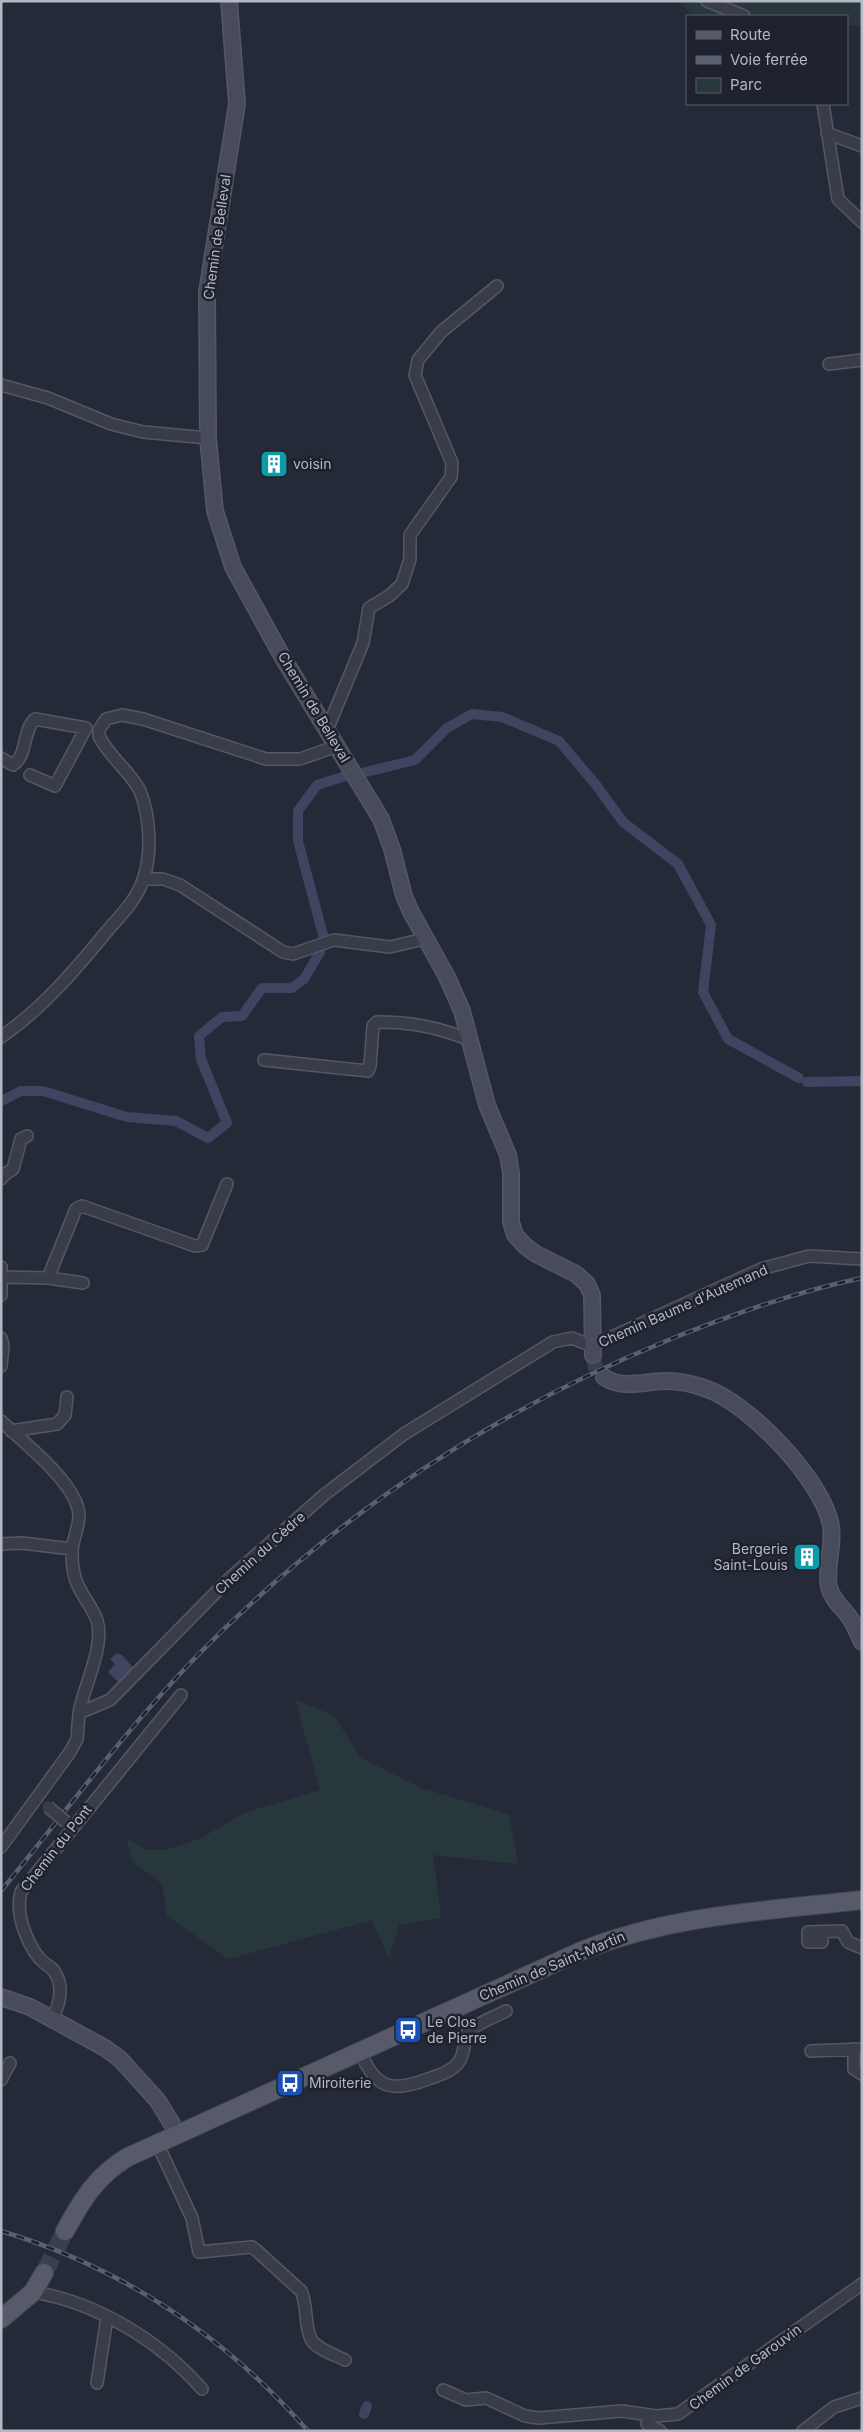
<svg xmlns="http://www.w3.org/2000/svg" width="863" height="2432" font-family="Inter,sans-serif">
<rect width="100%" height="100%" fill="#252a39"/>
<path fill="#28373b" d="M678 1H862V26L847 25V16H693Z
M295 1699 334 1716 361 1758 421 1788 509 1814 518 1864 433 1855 441 1918 399 1925 389 1959 372 1920 228 1959 167 1916 162 1884 133 1862 126 1838 147 1850H166L201 1838 244 1813 320 1790Z"/>
<path fill="#3d4560" d="M117 1653 122 1655 135 1670 120 1684 108 1672 115 1664 110 1659Z"/>
<g fill="none" stroke-linecap="round" stroke-linejoin="round">
<path stroke="#3d4560" stroke-width="10" d="M362 773 415 760 447 728 472 714 502 717 559 741 596 785 623 822 678 864 711 925 703 992 728 1039 799 1078
M323 935 298 841V811L317 785 349 775
M807 1082 862 1081
M1 1101 21 1091H43L127 1117 176 1121 208 1138 227 1123 201 1059 199 1036 222 1017 242 1016 262 988H292L304 979 320 952
M364 2414 367 2406"/>
<path stroke="#3a3f4e" stroke-width="15" stroke-dasharray="15 8" stroke-linecap="butt" d="M593 1355 596 1370 604 1377"/>
<path stroke="#3a3f4e" stroke-width="18" stroke-dasharray="18 9" stroke-linecap="butt" d="M44 2273 65 2231"/>
<defs>
<path id="street" d="M707 1 744 16
M823 104 838 199 862 222
M827 133 862 146
M829 364 862 360
M1 385 48 398 111 424 143 432 208 438
M327 730 363 643 369 608 389 596 402 584 410 559V535L451 477 452 463 415 375 418 360 441 332 497 286
M1 758 13 765C28 755 22 731 35 719L86 728 55 786 30 775
M144 879H163L180 885 283 952 293 954 334 940 390 947 424 939
M1 1037C43 1008 76 969 108 930 122 914 138 898 144 877 152 852 150 816 140 791 130 771 109 757 99 736V730L106 719 122 715 143 719 266 759H300L337 746
M264 1060 368 1071 370 1066 373 1026 377 1022C412 1022 437 1027 470 1040
M1 1179 5 1174 13 1169 21 1139 27 1136
M1 1267V1295
M3 1277 48 1278 76 1209 82 1206 195 1246 202 1245 227 1184
M48 1278 83 1283
M1 1338 3 1345 1 1366
M1 1421C24 1443 79 1485 79 1516 79 1527 73 1539 72 1550 72 1557 72 1566 74 1573 76 1589 91 1604 97 1620 105 1647 84 1685 79 1713
M11 1431 57 1424 65 1415 67 1397
M1 1544 22 1543 72 1549
M1 1847 70 1752 77 1739 79 1713 110 1700 230 1578 324 1495 404 1434 553 1342 572 1338 592 1346 761 1269 809 1256 862 1259
M821 1932 822 1942H808V1932L842 1931 848 1942 862 1948
M52 2019C60 2004 64 1986 54 1971 50 1966 43 1963 39 1958 26 1941 15 1913 21 1892L181 1695
M854 2049V2069L862 2074
M360 2051C375 2089 392 2093 428 2079 439 2075 451 2072 458 2063 467 2052 462 2037 469 2031 478 2023 494 2017 506 2011
M811 2051 862 2049
M1 2080 10 2063
M157 2143 192 2218 199 2252 252 2247 256 2250 301 2291C308 2306 304 2325 311 2339 316 2349 335 2355 345 2360
M33 2292C96 2302 160 2341 202 2389
M97 2383 107 2317
M443 2390 466 2400 486 2398 525 2416 539 2418 622 2411 656 2416 678 2414 862 2284
M650 2416 647 2424 660 2431
M803 2431 834 2407 862 2398"/>
<path id="secondary" d="M229 1 237 104 207 292 208 438 215 511 233 567 283 658 381 819 392 849 404 896 411 912 447 977 462 1011 487 1105 508 1155 511 1173V1222L515 1235 525 1246 536 1254 576 1274 587 1284 592 1295 593 1355
M604 1377C622 1390 646 1381 666 1381 681 1381 694 1384 707 1389 750 1404 824 1482 831 1526 834 1546 825 1570 829 1587 832 1600 843 1608 850 1618 855 1626 858 1634 862 1642
M1 1997 30 2007 105 2048 120 2059 158 2101 178 2134"/>
<path id="primary" d="M65 2231C82 2200 97 2175 128 2157L579 1952C669 1915 766 1911 862 1900
M1 2319 33 2292 44 2273"/>
</defs>
<use href="#street" stroke="#545864" stroke-width="14"/>
<use href="#secondary" stroke="#545864" stroke-width="18"/>
<use href="#primary" stroke="#424652" stroke-width="20"/>
<use href="#street" stroke="#393d4a" stroke-width="11"/>
<use href="#secondary" stroke="#474b5c" stroke-width="15"/>
<use href="#primary" stroke="#575b69" stroke-width="18"/>
<defs>
<path id="rail" d="M1 1891C64 1814 123 1733 192 1661 328 1521 490 1412 671 1339 734 1314 795 1292 862 1278
M1 2231C123 2268 225 2336 308 2431"/>
</defs>
<use href="#rail" stroke="#5b6070" stroke-width="4.5"/>
<use href="#rail" stroke="#1e222e" stroke-width="2.5" stroke-dasharray="8" stroke-linecap="butt"/>
<defs>
<path id="street-bridge" d="M48 1807 66 1822"/>
</defs>
<use href="#street-bridge" stroke="#545864" stroke-width="14" stroke-linecap="butt"/>
<use href="#street-bridge" stroke="#393d4a" stroke-width="11"/>
</g>
<defs>
<symbol id="building-square" viewBox="-11 -11 22 22"><rect x="-9" y="-9" width="18" height="18" rx="4" fill="#0f9aa8" stroke="#1e222e"/><path d="M-4-6H4V6H1V3H-1V6H-4ZM-2.5-4.3h1.7v1.8h-1.7ZM.8-4.3h1.7v1.8H.8ZM-2.5-1h1.7V.8h-1.7ZM.8-1h1.7V.8H.8Z" fill="#fff"/></symbol>
<symbol id="bus-square" viewBox="-11 -11 22 22"><rect x="-9" y="-9" width="18" height="18" rx="4" fill="#1a4fb4" stroke="#1e222e"/><path d="M-5-6H5V4H4V6H2V4H-2V6H-4V4H-5ZM-3.5-4V0h7V-4ZM-3.5 1.2v1.5H-2V1.2ZM2 1.2v1.5H3.5V1.2Z" fill="#fff"/></symbol>
</defs>
<g fill-rule="evenodd">
<use href="#building-square" x="258" y="448" width="32" height="32"/>
<use href="#building-square" x="791" y="1541" width="32" height="32"/>
<use href="#bus-square" x="392" y="2014" width="32" height="32"/>
<use href="#bus-square" x="274" y="2067" width="32" height="32"/>
</g>
<g text-anchor="middle" stroke-width="5" stroke-linejoin="round" paint-order="stroke">
<g font-size="14" fill="#b4b8c5" stroke="#1e222e">
<text transform="translate(217 237) rotate(-82)" y="5">Chemin de Belleval</text>
<text transform="translate(314 707) rotate(59)" y="5">Chemin de Belleval</text>
<text transform="translate(683 1306) rotate(-24)" y="5">Chemin Baume d'Autemand</text>
<text transform="translate(260 1553) rotate(-42)" y="5">Chemin du Cèdre</text>
<text transform="translate(56 1848) rotate(-52)" y="5">Chemin du Pont</text>
<text transform="translate(552 1966) rotate(-23)" y="5">Chemin de Saint-Martin</text>
<text transform="translate(745 2367) rotate(-36)" y="5">Chemin de Garouvin</text>
</g>
<g font-size="14" fill="#b4b8c5" stroke="#1e222e" text-anchor="start">
<text x="293" y="469">voisin</text>
<text x="788" y="1554" text-anchor="end">Bergerie<tspan x="788" dy="16">Saint-Louis</tspan></text>
<text x="427" y="2027">Le Clos<tspan x="427" dy="16">de Pierre</tspan></text>
<text x="309" y="2088">Miroiterie</text>
</g>
</g>
<rect width="863" height="2432" fill="none" stroke="#b4b8c5" stroke-width="5"/>
<rect x="686" y="15" width="162" height="90" fill="#1e222e" stroke="#5a5e6a"/>
<rect x="696" y="31" width="25" height="8" fill="#575b69" stroke="#5a5e6a"/>
<text x="730" y="40" font-size="15" fill="#b4b8c5">Route</text>
<rect x="696" y="56" width="25" height="8" fill="#5b6070" stroke="#5a5e6a"/>
<text x="730" y="65" font-size="15" fill="#b4b8c5">Voie ferrée</text>
<rect x="696" y="78" width="25" height="15" fill="#28373b" stroke="#5a5e6a"/>
<text x="730" y="90" font-size="15" fill="#b4b8c5">Parc</text>
</svg>
